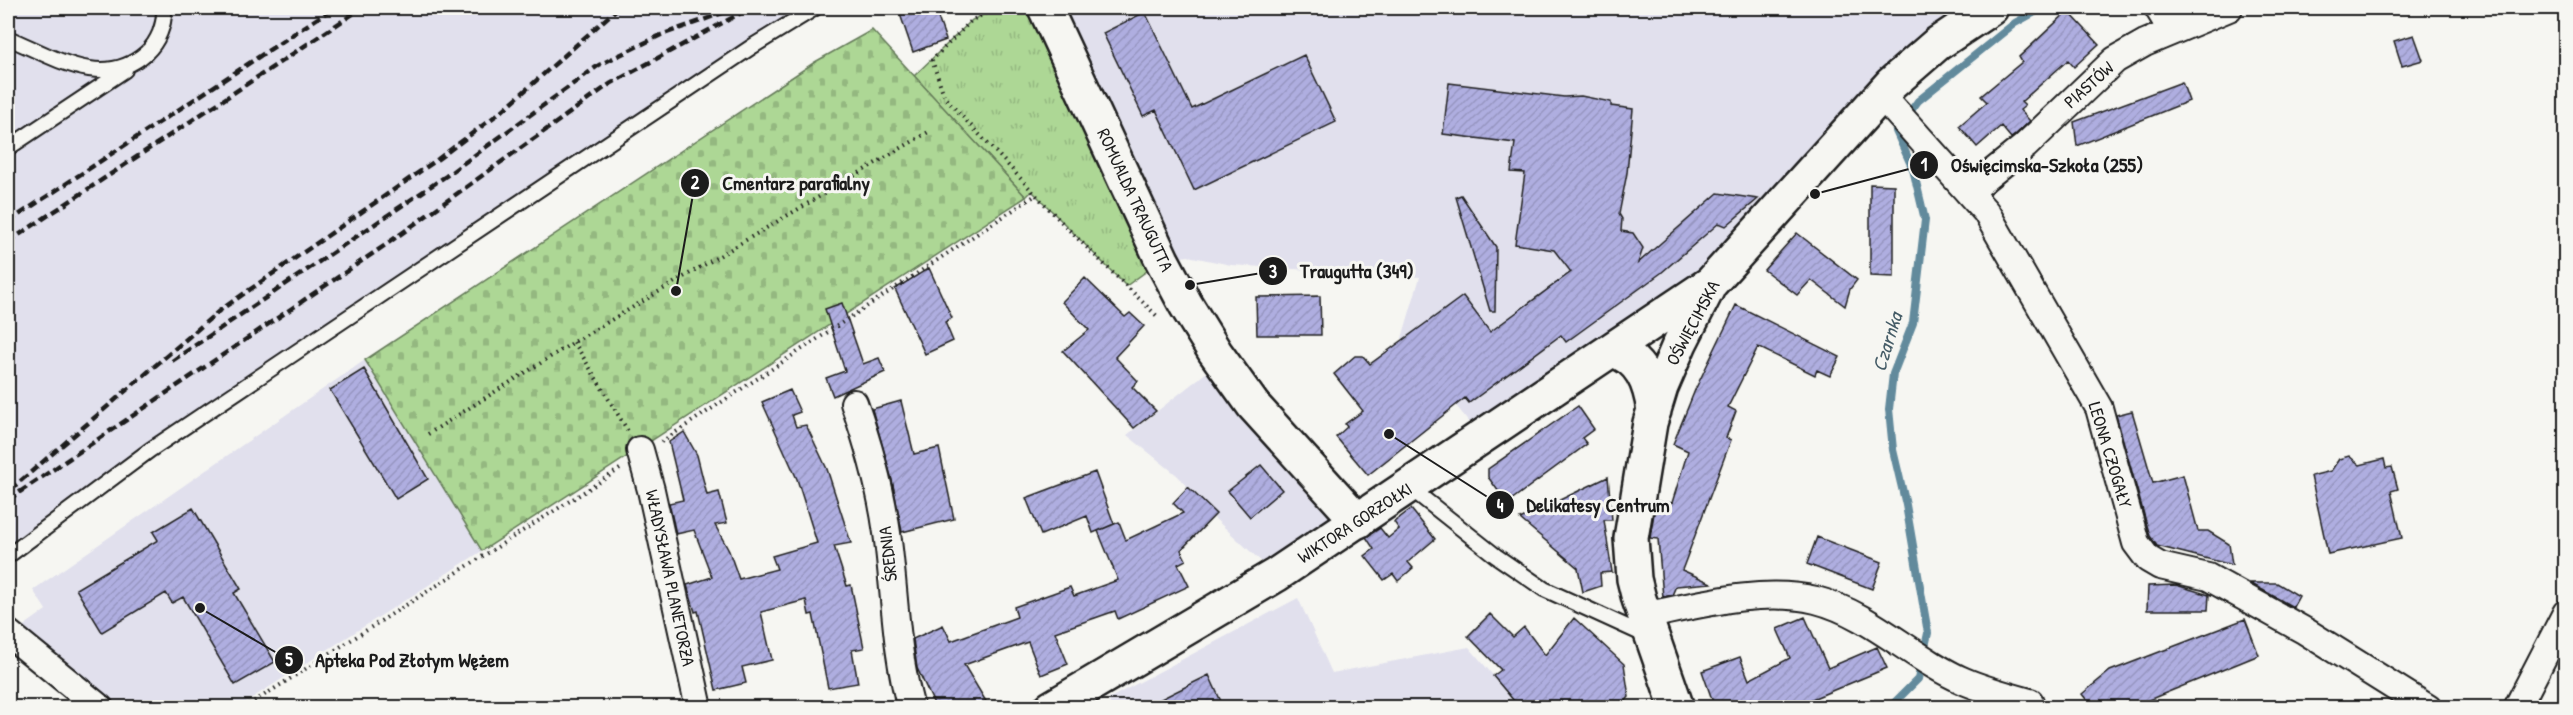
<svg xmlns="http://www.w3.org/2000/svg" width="2573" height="715" font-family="'Patrick Hand',sans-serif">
<defs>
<pattern id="grass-tufts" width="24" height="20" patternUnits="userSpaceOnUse" patternTransform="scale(1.5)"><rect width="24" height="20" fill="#add795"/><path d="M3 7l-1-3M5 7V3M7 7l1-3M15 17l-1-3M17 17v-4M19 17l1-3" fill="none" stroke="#94b880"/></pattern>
<pattern id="cemetery-stones" width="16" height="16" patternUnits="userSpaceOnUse" patternTransform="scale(1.5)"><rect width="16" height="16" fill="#add795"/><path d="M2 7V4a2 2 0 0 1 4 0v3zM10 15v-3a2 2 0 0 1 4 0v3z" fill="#94b880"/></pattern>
<pattern id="building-hatch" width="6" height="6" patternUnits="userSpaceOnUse" patternTransform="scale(1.5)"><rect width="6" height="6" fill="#afaee0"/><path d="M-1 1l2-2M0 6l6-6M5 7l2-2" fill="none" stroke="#9695c0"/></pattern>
</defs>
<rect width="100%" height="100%" fill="#f6f6f2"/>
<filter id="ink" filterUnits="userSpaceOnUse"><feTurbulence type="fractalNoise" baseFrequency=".0167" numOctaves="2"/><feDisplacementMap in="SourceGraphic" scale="12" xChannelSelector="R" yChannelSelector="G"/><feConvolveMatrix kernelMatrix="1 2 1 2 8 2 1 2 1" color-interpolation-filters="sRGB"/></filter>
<g filter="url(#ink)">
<path fill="#e1e0ed" d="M8 8H815L150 450 8 556Z
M1045 8H1991L1743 250 1482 438 1402 338 1420 277 1231 265 1188 256 1162 260Z
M1219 357 1358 521 1276 575 1213 517 1178 476 1127 435 1207 372Z
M365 360 482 551 238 707H100L11 635 46 610 33 590Z
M1298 598 1332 673 1469 647 1520 707 1112 708 1108 699Z"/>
<path fill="url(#grass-tufts)" stroke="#647a58" stroke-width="1.5" d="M997 8H1045L1162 260 1126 286 1032 191 1026 197 914 76 972 20Z"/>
<path fill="url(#cemetery-stones)" stroke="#647a58" stroke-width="1.5" d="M872 30 1026 197 482 551 365 360 815 62Z"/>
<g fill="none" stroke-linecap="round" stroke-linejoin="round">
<path stroke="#628a9c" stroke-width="8" d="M1889 708 1918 679 1928 633 1906 505 1893 450 1889 409 1893 374 1913 323 1925 220 1913 169 1896 131 1918 101 2015 23 2042 8"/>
</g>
<path fill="url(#building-hatch)" stroke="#1c1c1c" stroke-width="1.5" d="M919 8H926L929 15 936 12 946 40 913 52 900 14Z
M2068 11 2099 44 2074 67 2068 60 2021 102 2025 106 2020 110 2030 121 2015 135 2011 138 2001 126 1977 147 1959 126 1987 102 1981 96 2022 62 2019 57Z
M1145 12 1192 109 1304 55 1336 122 1194 190 1156 110 1143 116 1103 33Z
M2414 35 2423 60 2402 66 2394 41Z
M2182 82 2189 101 2077 146 2074 122Z
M1449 83 1564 97 1581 96 1611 102V106L1633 109 1627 173 1619 214 1622 219 1621 231 1633 233 1643 248 1638 263 1718 193 1758 199 1726 226 1719 223 1661 273 1566 342 1561 335 1469 403 1465 398 1368 475 1336 437 1347 427 1345 424 1363 411 1334 374 1355 356H1363L1370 364 1463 296 1490 332 1571 272 1554 250 1515 244 1525 173 1511 172 1515 143 1443 134Z
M1870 184 1894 185V277L1870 276Z
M1461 195 1496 247 1495 311H1490L1456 197Z
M1797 233 1857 280 1850 289 1845 306 1811 280 1797 295 1764 270Z
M929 268 952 318 945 322 953 341 925 354 895 289Z
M1085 278 1125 317 1130 313 1144 326 1115 357 1138 381 1132 387 1156 411 1134 428 1063 351 1089 330 1062 302Z
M1320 296 1321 335H1257L1256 297Z
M842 303 863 364 879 358 885 372 833 396 826 378 845 371 825 309Z
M1736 305 1840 357 1830 376 1817 370 1815 375 1758 347 1728 407 1736 411 1726 438 1731 440 1682 570 1711 583 1676 586 1672 595 1663 597 1658 539 1650 538 1656 501 1672 503 1688 451 1673 444 1695 390Z
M364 369 428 479 396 499 330 390Z
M790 390 800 412 792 415 796 427 806 425 827 469 851 543 834 546 847 586 851 585 864 648 852 650 858 683 828 688 813 614 809 615 806 600 761 612 772 660 742 667 746 683 716 690 698 611 695 612 687 585 712 577 694 530 676 534 669 503 683 500 669 442 684 432 697 455 707 495 719 492 727 523 715 525 729 551 739 579 777 569 772 556 817 543 797 479 762 402Z
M901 401 914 454 939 448 954 519 902 532 892 480 872 409Z
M1578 406 1594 429 1582 438 1587 444 1507 503 1488 477V469Z
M2132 411 2153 483 2183 475 2198 531H2208L2229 544 2232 565 2157 546 2150 536 2116 415Z
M2349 456 2360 465 2384 459 2386 468 2392 467 2398 489 2391 491 2402 538 2328 554 2311 476 2331 471 2339 459Z
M1261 465 1282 490 1250 517 1228 491Z
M1095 472 1114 524 1093 533 1087 516 1041 535 1026 498Z
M1608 477 1612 520H1604L1612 572 1600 573 1601 586 1583 592 1578 568 1520 519Z
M1188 487 1216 514 1181 550 1186 560 1178 564 1189 586 1118 619 1115 611 1055 632 1068 664 1041 675 1028 642 964 665 990 708H936L917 668 913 639 943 625 951 641 1017 617 1014 607 1070 587 1074 596 1118 580 1098 531 1119 522 1126 540 1183 513 1173 503Z
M193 508 241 589 234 593 275 662 235 685 183 597 172 603 166 593 102 632 76 589 158 540 153 532Z
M1411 509 1435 539 1408 562 1413 568 1398 581 1393 574 1384 580 1365 556 1374 549 1366 537 1380 528 1388 538 1399 529 1394 522Z
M1817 537 1882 562 1872 589 1807 564Z
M2250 583H2277L2299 596 2293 607Z
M2176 585 2209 595 2208 610H2147L2148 586Z
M1490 614 1513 637 1524 627 1545 655 1574 618 1624 664 1629 697 1620 708H1520L1493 676 1501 670 1468 636Z
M1805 617 1828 668 1877 647 1887 668 1805 702 1808 708H1715L1702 671 1740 657 1749 680 1790 658 1777 629Z
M2245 619 2259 655 2129 708H2093L2082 694 2110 671Z
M1209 675 1224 708H1143Z"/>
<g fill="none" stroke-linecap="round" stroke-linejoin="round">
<defs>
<path id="service" d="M8 38C52 56 103 91 146 53 158 42 165 25 164 8
M8 148 125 70
M1409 487 1496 556 1544 589 1647 636
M8 556 150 450 753 46 815 8"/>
<path id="minor" d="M2158 8 2172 31
M1881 95 1986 212 2099 408 2136 543 2148 559 2160 566 2208 577 2305 631 2428 708
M1968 192 2025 146 2115 60 2145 43 2229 8
M854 403C869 446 881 489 887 533 895 591 895 651 911 708
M640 450 651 490 699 708
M1644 616C1698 605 1762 587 1816 600 1871 614 1913 659 1964 681 1985 690 2008 696 2030 702
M8 633 100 708
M2517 708 2566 613"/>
<path id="tertiary" d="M1045 8 1162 260 1186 305 1215 352 1253 405 1358 521"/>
<path id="secondary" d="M1613 350C1641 359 1650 383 1654 411
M1051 708 1276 575 1708 285
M1677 708 1639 599 1634 579 1631 538 1650 423 1661 387 1680 343 1710 284 1891 84 1937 44 1991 8"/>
</defs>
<use href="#service" stroke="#1c1c1c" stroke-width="18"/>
<use href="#minor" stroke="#1c1c1c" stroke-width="30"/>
<use href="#tertiary" stroke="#1c1c1c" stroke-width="38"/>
<use href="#secondary" stroke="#1c1c1c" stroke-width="38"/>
<path stroke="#1c1c1c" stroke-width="4" stroke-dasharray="1.5 4.5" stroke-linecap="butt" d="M997 8 972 20 932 60 945 98 1067 228 1158 317
M574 342 628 431
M428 434 574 342 930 131
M661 442 1036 195
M244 708 620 469"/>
<use href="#service" stroke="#f6f6f2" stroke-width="14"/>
<use href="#minor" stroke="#f6f6f2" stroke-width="26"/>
<use href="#tertiary" stroke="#f6f6f2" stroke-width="33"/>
<use href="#secondary" stroke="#f6f6f2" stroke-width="33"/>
<path stroke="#1c1c1c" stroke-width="4.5" stroke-dasharray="9 4.5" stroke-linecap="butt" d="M8 222 333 8
M8 242 362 8
M172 361 446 176 599 65 661 35 731 10
M10 490 219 311 438 159 502 111 618 8
M8 500 384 246 610 84 750 8"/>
</g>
</g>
<g text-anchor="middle" stroke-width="6" stroke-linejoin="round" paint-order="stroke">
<g font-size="18" fill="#1c1c1c" stroke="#f6f6f2">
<text transform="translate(2089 85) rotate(-42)" y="6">PIASTÓW</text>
<text transform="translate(1135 200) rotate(65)" y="6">ROMUALDA TRAUGUTTA</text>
<text transform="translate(1693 323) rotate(-62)" y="6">OŚWIĘCIMSKA</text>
<text transform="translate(2110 455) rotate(73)" y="6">LEONA CZOGAŁY</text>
<text transform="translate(1355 523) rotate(-33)" y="6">WIKTORA GORZOŁKI</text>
<text transform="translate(888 554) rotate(-97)" y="6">ŚREDNIA</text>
<text transform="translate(670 578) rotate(78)" y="6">WŁADYSŁAWA PLANETORZA</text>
</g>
<g font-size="20" font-style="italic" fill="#455c67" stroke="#f6f6f2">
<text transform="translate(1887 342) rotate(-73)" y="7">Czarnka</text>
</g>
</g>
<path fill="none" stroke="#1c1c1c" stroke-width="2" d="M1815 194L1924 165M676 291L695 183M1190 285L1273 271M1389 434L1500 505M200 608L289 660"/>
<g fill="#1c1c1c" stroke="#f6f6f2" stroke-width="2">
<circle cx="1815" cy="194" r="6"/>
<circle cx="676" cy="291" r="6"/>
<circle cx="1190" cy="285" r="6"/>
<circle cx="1389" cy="434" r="6"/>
<circle cx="200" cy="608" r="6"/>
<circle cx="1924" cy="165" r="15"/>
<circle cx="695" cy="183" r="15"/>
<circle cx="1273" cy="271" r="15"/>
<circle cx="1500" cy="505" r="15"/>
<circle cx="289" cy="660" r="15"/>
</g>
<g font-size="18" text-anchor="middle" font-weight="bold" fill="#fff">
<text x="1924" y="171">1</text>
<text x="695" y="189">2</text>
<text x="1273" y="278">3</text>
<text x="1500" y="512">4</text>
<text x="289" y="666">5</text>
</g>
<g font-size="20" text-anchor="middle" font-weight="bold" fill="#1c1c1c" stroke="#f6f6f2" stroke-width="6" stroke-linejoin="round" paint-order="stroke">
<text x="2047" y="172">Oświęcimska-Szkoła (255)</text>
<text x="796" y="190">Cmentarz parafialny</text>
<text x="1357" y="278">Traugutta (349)</text>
<text x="1598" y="512">Delikatesy Centrum</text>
<text x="412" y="667">Apteka Pod Złotym Wężem</text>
</g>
<rect width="2573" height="715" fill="none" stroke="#f6f6f2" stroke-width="30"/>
<rect x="15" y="15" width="2543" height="685" fill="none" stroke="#1c1c1c" stroke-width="2" filter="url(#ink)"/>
</svg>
